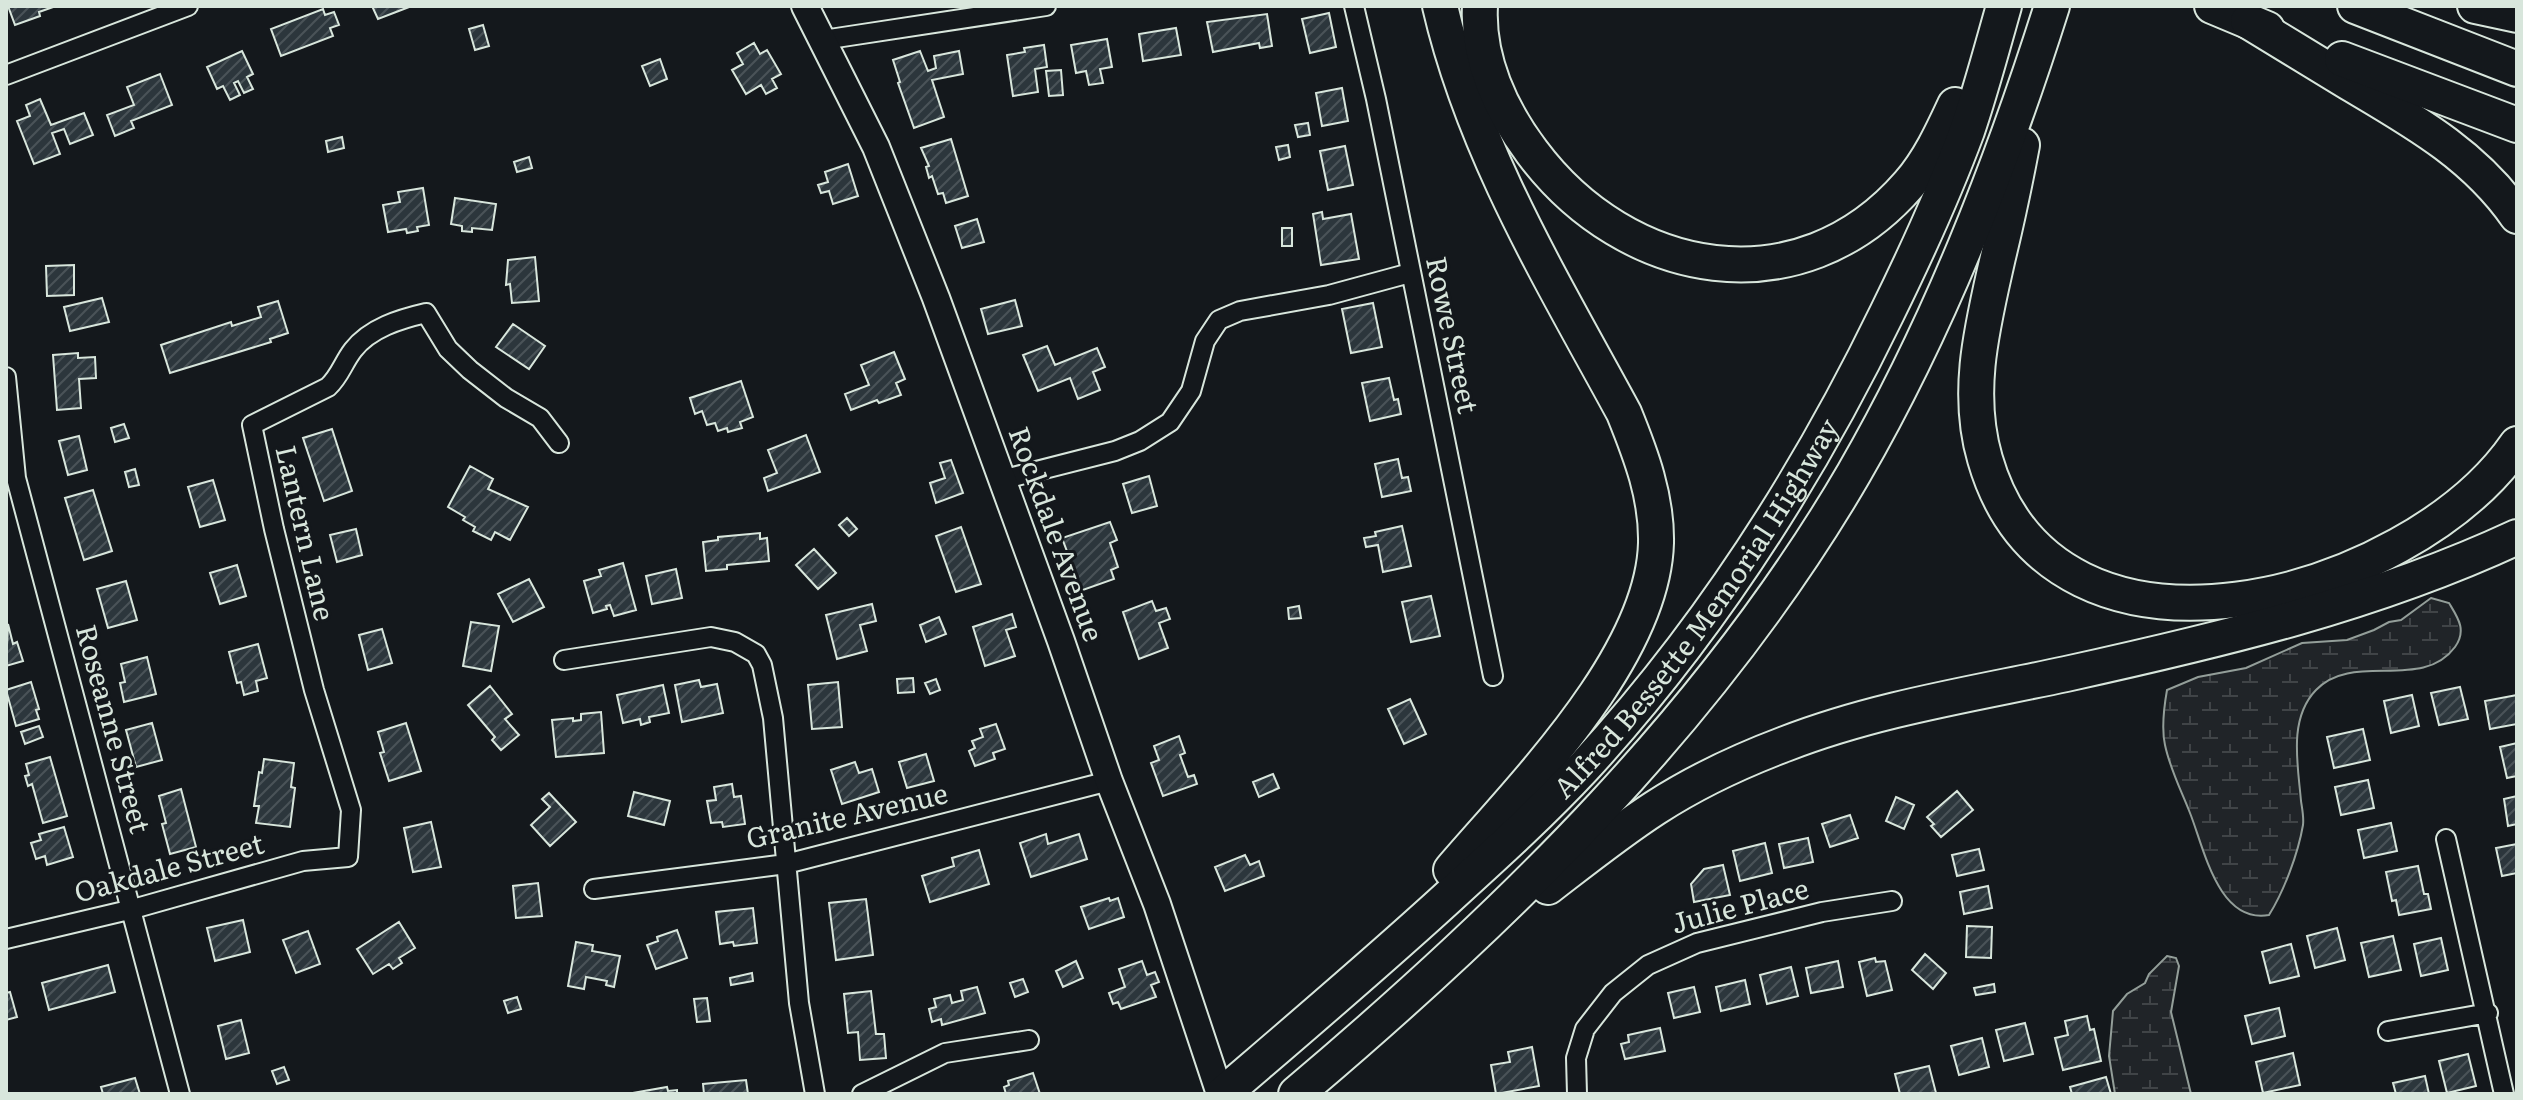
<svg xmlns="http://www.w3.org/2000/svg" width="2523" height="1100" font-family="Literata,serif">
<defs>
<pattern id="wetland-marsh" width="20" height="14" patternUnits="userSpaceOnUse" patternTransform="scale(2)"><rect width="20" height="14" fill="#202428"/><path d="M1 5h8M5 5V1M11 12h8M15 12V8" fill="none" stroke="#404447"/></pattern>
<pattern id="building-hatch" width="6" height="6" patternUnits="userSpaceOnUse" patternTransform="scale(2)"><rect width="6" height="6" fill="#2c363c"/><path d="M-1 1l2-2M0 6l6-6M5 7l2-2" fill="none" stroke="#4a5358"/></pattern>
</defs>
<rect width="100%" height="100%" fill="#14181c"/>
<path fill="url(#wetland-marsh)" stroke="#939e99" stroke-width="2" d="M2431 598 2449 603C2458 618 2467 630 2455 647 2422 692 2353 651 2316 690 2288 719 2298 765 2301 801 2302 808 2304 817 2303 825 2298 854 2284 891 2269 915 2218 924 2204 848 2190 813 2181 790 2170 769 2165 745 2161 727 2164 707 2167 690L2198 677 2246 668 2302 643 2347 640 2374 630 2389 622 2401 620Z
M2167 956 2176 958 2179 966 2171 1012 2191 1094H2115L2109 1056 2113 1011 2127 994 2145 983 2149 974Z"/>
<path fill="url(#building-hatch)" stroke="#d8e6dc" stroke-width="2" d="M8 6H56L39 12 40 16 15 25Z
M372 6H408L409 7 378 19Z
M323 9 325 15 334 12 339 25 330 28 333 36 281 56 271 29Z
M1329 13 1336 47 1310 53 1302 19Z
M1267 14 1272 46 1260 48 1259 43 1213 52 1207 22Z
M483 25 489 46 475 50 469 29Z
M1176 28 1181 55 1143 61 1139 34Z
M1107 39 1112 67 1100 69 1103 83 1089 85 1086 71 1076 73 1071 45Z
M754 43 760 54 767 50 781 74 772 79 777 88 766 94 761 85 746 94 732 70 743 64 737 53Z
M1044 45 1047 67 1035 69 1038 92 1013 96 1007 55 1025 52 1024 48Z
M242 51 253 74 247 77 253 89 244 93 238 81 234 83 240 95 230 100 223 86 217 89 207 67Z
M920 51 928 71 936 68 934 56 959 51 963 74 932 80 944 117 914 128 898 83 900 82 893 60Z
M660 59 667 79 650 86 642 66Z
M1061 70 1063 95 1049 96 1046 71Z
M160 74 172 105 131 121 134 128 115 136 107 115 134 105 127 87Z
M1342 88 1348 121 1322 126 1316 93Z
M40 99 51 125 84 113 93 135 70 144 64 129 52 133 60 154 34 164 17 121 30 116 26 105Z
M1308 123 1310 135 1298 137 1295 125Z
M342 137 344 148 328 152 326 141Z
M951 139 968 196 946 203 943 193 938 194 932 176 929 178 926 167 929 166 921 148Z
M1288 145 1290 157 1279 160 1276 147Z
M1345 146 1353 185 1328 190 1320 151Z
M529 157 532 168 517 172 514 162Z
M848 164 858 196 833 204 829 191 821 193 818 185 828 182 825 172Z
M423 188 429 225 417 227 418 231 407 233 406 229 388 232 383 205 400 202 398 192Z
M455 198 496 204 492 230 472 228V232L462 231V226L451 224Z
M1322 212 1323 219 1351 214 1359 259 1321 265 1313 214Z
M977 219 984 242 962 248 955 226Z
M1282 228H1292V246H1282Z
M535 257 539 301 512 303 510 284 506 285 508 260Z
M74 265V295L47 296 46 266Z
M102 298 109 322 70 331 64 307Z
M1015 300 1022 326 988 334 981 309Z
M278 301 288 333 270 339 271 342 170 373 161 345 231 322 232 326 261 317 258 307Z
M1373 303 1382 347 1351 353 1342 309Z
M513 324 545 346 529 369 496 347Z
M1047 346 1055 365 1097 348 1105 367 1093 372 1100 390 1078 399 1070 378 1038 391 1023 355Z
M894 352 905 379 896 383 901 395 879 403 877 400 851 410 845 394 869 385 861 365Z
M78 353V358L95 357 96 378 79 379 81 408 57 410 53 355Z
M1389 378 1394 400 1398 399 1401 414 1370 421 1362 383Z
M741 381 753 417 740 422 742 428 728 432 727 428 718 431 715 423 707 425 702 411 695 414 690 398Z
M124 424 129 438 115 442 111 428Z
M332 429 352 491 324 501 303 438Z
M806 435 820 472 768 491 764 478 777 473 768 450Z
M79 436 87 470 68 475 59 441Z
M1398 459 1402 478 1408 477 1411 491 1382 497 1375 464Z
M951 460 963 493 936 503 930 483 945 478 940 463Z
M470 466 493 479 488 489 528 507 510 540 495 532 491 540 473 531 475 527 463 520 465 517 448 507Z
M135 469 139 485 129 487 125 472Z
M1149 476 1157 506 1132 513 1123 484Z
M213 480 225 520 200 527 188 487Z
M93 490 112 551 84 560 65 498Z
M847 518 857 529 849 536 839 525Z
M1110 522 1117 540 1110 543 1118 567 1111 570 1114 579 1080 591 1072 567 1067 569 1066 564 1071 562 1062 538Z
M1402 526 1411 566 1383 572 1378 545 1366 547 1364 538 1376 536 1375 532Z
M961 527 981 584 956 592 936 536Z
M356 529 362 555 337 562 330 535Z
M760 533V539L767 538 769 561 727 565V569L706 571 703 542 718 540V537Z
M814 549 836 573 818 589 796 565Z
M623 563 636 610 614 616 610 605 606 606 607 609 593 613 584 581 601 576 599 570Z
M237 565 246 596 220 604 210 573Z
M676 569 682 598 652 604 646 576Z
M529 579 544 607 513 622 498 594Z
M126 581 137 620 108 628 97 589Z
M1431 596 1440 636 1411 642 1402 602Z
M1152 601 1156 611 1166 608 1170 619 1159 623 1168 648 1139 659 1123 612Z
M872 604 876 621 860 625 867 651 837 659 826 615Z
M1299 606 1301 618 1289 619 1288 608Z
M1012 614 1016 627 1006 630 1015 656 985 666 973 627Z
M939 617 946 634 926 642 920 625Z
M471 622 499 626 491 671 463 666Z
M8 624 13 644 17 642 23 661 6 666Z
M382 629 392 663 368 670 359 635Z
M258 644 267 678 256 681 258 691 244 695 241 682 237 683 229 652Z
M147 657 156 694 124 702 120 683 125 682 121 664Z
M913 678 914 692 898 693 897 679Z
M936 679 940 690 930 694 925 683Z
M699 680 701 687 717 684 723 713 682 722 675 685Z
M31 682 39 709 36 710 39 719 16 726 6 690Z
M838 682 842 727 812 729 808 685Z
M663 685 669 713 649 717 650 722 641 725 640 719 623 723 617 695Z
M490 686 512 714 505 719 519 735 501 750 492 740 495 737 468 705Z
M2460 687 2468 719 2439 725 2431 693Z
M2412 695 2419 726 2391 733 2384 701Z
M2517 695V724L2490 729 2485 701Z
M1410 699 1426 734 1404 744 1388 709Z
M601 712 604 753 556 757 552 720 573 718V721L581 720V714Z
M152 723 162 760 136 767 126 730Z
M406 723 421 771 389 781 380 753 384 752 378 732Z
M996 724 1005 749 993 753 995 759 975 766 969 751 975 748 972 741 983 737 980 729Z
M39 726 43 737 25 744 21 732Z
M2363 729 2370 760 2334 768 2327 737Z
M1179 736 1185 753 1180 755 1188 777 1194 775 1197 784 1163 796 1151 763 1159 760 1154 746Z
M2517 743V776L2507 778 2500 747Z
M926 754 934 781 907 788 899 762Z
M50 757 67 816 43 823 32 784 28 786 25 776 29 775 26 764Z
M264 759 294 763 291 787 295 788 290 827 256 823 259 806H254L259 772 262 773Z
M855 762 859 773 872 769 879 792 842 804 831 770Z
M1273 774 1279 788 1259 797 1253 782Z
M2368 780 2374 808 2341 815 2335 787Z
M732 784 734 797 741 796 745 824 723 827 722 822 711 823 707 801 716 800 714 787Z
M181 789 196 847 170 854 162 824 166 823 159 796Z
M1957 791 1973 810 1941 837 1931 826 1934 824 1927 817Z
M634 792 670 801 664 825 628 816Z
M549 793 576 822 550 846 531 825 550 807 542 799Z
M2517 796V824L2508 826 2504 799Z
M1896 797 1914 805 1904 829 1886 821Z
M1850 815 1858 838 1830 847 1822 824Z
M431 822 441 867 413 872 404 828Z
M2391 823 2397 851 2364 858 2358 830Z
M64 827 73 857 47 865 45 856 36 859 31 843 41 840 39 834Z
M1046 834 1048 844 1079 834 1087 859 1031 877 1020 843Z
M1808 838 1813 862 1784 868 1779 844Z
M1765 843 1772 873 1740 881 1733 851Z
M2517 844V873L2502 876 2496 848Z
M1979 849 1984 870 1957 876 1952 855Z
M979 850 989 884 930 902 922 876 954 866 952 858Z
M1245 855 1250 865 1259 861 1264 876 1225 891 1215 867Z
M1723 865 1730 895 1694 902 1691 884 1704 869Z
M2418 866 2424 894H2428L2431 909 2399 915 2396 900 2392 901 2386 872Z
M538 883 542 916 516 918 513 886Z
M1988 886 1992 908 1964 914 1960 892Z
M1109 898 1110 901 1118 898 1124 917 1089 929 1081 907Z
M866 899 873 955 836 960 829 903Z
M753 908 757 943 734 946 733 942 720 944 716 912Z
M243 920 250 952 215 961 207 928Z
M399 922 415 948 399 958 402 963 393 969 389 964 373 974 357 949Z
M1967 926 1992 927 1991 958 1966 957Z
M2337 928 2345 960 2315 968 2307 936Z
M677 930 687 958 656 969 647 945 658 941 657 937Z
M308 931 320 964 296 973 283 940Z
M2393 936 2401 970 2369 977 2361 943Z
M2441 938 2448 970 2421 976 2414 944Z
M576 942 593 945 592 951 620 956 614 987 606 985 607 981 586 977 584 989 568 986Z
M2291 944 2299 976 2270 983 2262 952Z
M1925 954 1946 973 1933 989 1912 970Z
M1875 958 1876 962 1885 961 1892 990 1867 996 1859 962Z
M1076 961 1083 978 1063 987 1056 971Z
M1142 961 1147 975 1155 972 1159 982 1151 985 1156 997 1121 1009 1118 1002 1113 1004 1109 993 1125 987 1119 969Z
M1838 961 1843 987 1811 993 1806 968Z
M108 965 115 992 49 1010 42 983Z
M1791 967 1798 996 1767 1004 1760 975Z
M752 973 753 981 731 985 730 978Z
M1023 979 1028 992 1015 997 1010 983Z
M1745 980 1750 1004 1721 1011 1716 987Z
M1994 984 1995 992 1976 995 1974 988Z
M977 987 985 1013 942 1025 941 1019 932 1022 929 1009 936 1007 934 999 950 995 952 1003 963 1000 961 991Z
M1694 987 1700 1012 1674 1018 1668 993Z
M871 991 876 1034H884L886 1058 860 1060 858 1032 848 1033 844 994Z
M10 992 17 1017 6 1020V993Z
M517 997 521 1009 508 1013 504 1001Z
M707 998 710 1021 697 1022 694 999Z
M2279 1008 2285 1036 2252 1044 2245 1016Z
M2087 1016 2090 1030 2094 1029 2101 1061 2063 1070 2055 1038 2068 1035 2065 1021Z
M241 1020 249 1053 226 1059 218 1026Z
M2025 1023 2033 1054 2004 1061 1996 1030Z
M1660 1028 1665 1051 1625 1059 1621 1044 1629 1042 1628 1035Z
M1982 1038 1989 1067 1959 1075 1951 1046Z
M1532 1047 1539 1086 1496 1094 1491 1065 1510 1062 1508 1052Z
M2293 1053 2300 1085 2263 1093 2256 1062Z
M2468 1054 2476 1086 2447 1093 2439 1061Z
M1929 1066 1936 1093 1900 1094 1895 1074Z
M284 1067 289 1080 277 1084 272 1071Z
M1033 1073 1040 1094H1006L1004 1087 1009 1085 1008 1081Z
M2425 1076 2429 1094H2396L2393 1083Z
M2106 1077 2111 1094H2072L2070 1087Z
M135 1078 140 1094H103L101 1087Z
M746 1080 748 1094H704L703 1084Z
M667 1087 668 1091 677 1090V1094H627Z"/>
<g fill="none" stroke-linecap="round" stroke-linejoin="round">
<defs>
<path id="minor" d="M1354 6 1376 99 1493 676
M823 40 1046 6
M6 75 188 6
M6 377 16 478 180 1094
M1001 480 1115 451 1140 441 1170 422 1191 391 1205 341 1219 320 1240 311 1329 295 1410 273
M564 660 711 637 735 642 756 654 762 665 773 718 799 1003 815 1094
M2446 839 2504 1094
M594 889 786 864 1109 781
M6 939 133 909 303 861 348 857 351 810 314 690 274 529 252 425 328 387C340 376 343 363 353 350 370 328 400 319 426 313L448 349 470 370 506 398 540 418 559 443
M2388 1031 2488 1013
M862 1094 945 1053 1029 1040
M1577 1094 1576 1058 1585 1029 1613 993 1648 965 1697 943 1822 912 1892 901"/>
<path id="secondary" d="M805 6 876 147 936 298 1061 641 1109 781 1157 904 1220 1094"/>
<g id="motorway">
<path d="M1440 6C1474 153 1553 282 1624 413 1641 455 1657 497 1656 543 1653 657 1522 787 1451 870"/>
<path d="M1480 6C1477 59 1501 111 1532 152 1626 278 1799 311 1909 184 1929 161 1942 133 1955 105"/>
<path d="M2212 6 2267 29"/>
<path d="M2355 6 2517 69"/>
<path d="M2475 6 2517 15"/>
<path d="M2248 21C2281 41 2315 62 2348 82 2412 120 2474 154 2517 216"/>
<path d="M2342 59 2517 125"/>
<path d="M2022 145C2015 182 2007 220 1998 257 1983 324 1965 391 1985 459 2054 699 2410 599 2517 444"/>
<path d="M1548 887C1583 860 1618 832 1655 808 1695 782 1740 761 1785 744 1875 709 1972 694 2066 674 2220 640 2373 604 2517 537"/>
<path id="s1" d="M1223 1094C1301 1027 1379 961 1455 891 1499 851 1543 811 1584 767 1708 632 1807 478 1887 313 1916 254 1944 193 1967 131 1981 90 1992 48 2004 6"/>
<path d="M1296 1094C1509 914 1713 715 1854 473 1939 326 2001 167 2052 6"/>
</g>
</defs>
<use href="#minor" stroke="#d8e6dc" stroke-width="22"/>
<use href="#secondary" stroke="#d8e6dc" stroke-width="30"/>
<use href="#motorway" stroke="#d8e6dc" stroke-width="38"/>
<use href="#minor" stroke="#14181c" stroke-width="18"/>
<use href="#secondary" stroke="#14181c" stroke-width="26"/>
<use href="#motorway" stroke="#14181c" stroke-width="34"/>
</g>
<g text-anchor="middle" stroke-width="6" stroke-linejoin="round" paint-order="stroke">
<g font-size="28" fill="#d8e6dc" stroke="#14181c">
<text transform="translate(1452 335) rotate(78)" y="10">Rowe Street</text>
<text transform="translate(305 533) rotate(77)" y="10">Lantern Lane</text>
<text transform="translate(1056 534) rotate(70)" y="10">Rockdale Avenue</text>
<text dy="10" stroke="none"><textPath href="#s1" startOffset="682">Alfred Bessette Memorial Highway</textPath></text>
<text transform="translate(113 729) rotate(75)" y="10">Roseanne Street</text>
<text transform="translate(847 816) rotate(-13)" y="10">Granite Avenue</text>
<text transform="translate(169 868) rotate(-15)" y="10">Oakdale Street</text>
<text transform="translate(1740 906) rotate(-15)" y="10">Julie Place</text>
</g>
</g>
<rect width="2523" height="1100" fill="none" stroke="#d8e6dc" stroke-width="16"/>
</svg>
